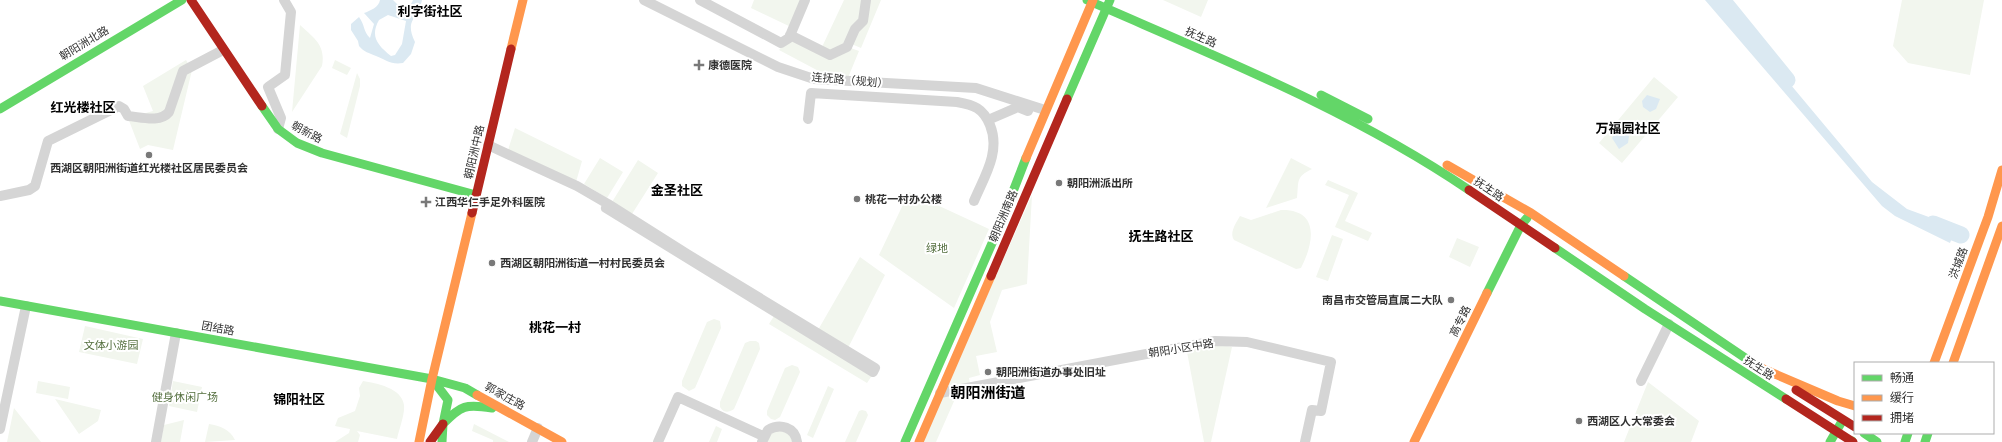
<svg xmlns="http://www.w3.org/2000/svg" width="2002" height="442" font-family="Overpass,'Noto Sans SC',sans-serif">
<rect width="100%" height="100%" fill="#fff"/>
<path fill="#f2f6ee" d="M754 0H805L795 34 822 47 844 0H881L861 48 849 43 848 47 859 51 845 85 779 50 789 38 793 28 751 8Z
M1163 0H1208L1201 17Z
M1902 0H1984L1970 75 1908 63 1893 46Z
M300 25C314 38 326 45 322 66L292 112Z
M186 60 192 70 173 150 148 145 140 149 128 118 153 111 143 86Z
M335 60 351 68 347 75 332 68Z
M357 73 360 79V86L347 138 340 134Z
M1654 77 1678 97 1622 163 1599 143Z
M515 128 582 161 576 182 508 150Z
M600 158 623 172 607 198 584 184Z
M1291 158 1312 169C1295 177 1299 182 1297 198L1266 208Z
M638 160 658 173 632 214 612 202Z
M1328 180 1358 193 1345 221 1372 233 1368 241 1335 227 1349 195 1325 185Z
M909 192 989 229 954 308 879 255Z
M1032 195 1027 284 1002 290 990 322 997 352 976 356 980 375 969 378 972 395 955 399 936 442H922Z
M1281 210C1320 209 1314 243 1301 268L1296 269 1234 240C1229 233 1236 223 1240 216L1251 220Z
M1332 235 1343 239 1328 281 1316 277Z
M1457 238 1479 247 1470 267 1449 257Z
M860 257 885 275 848 348 818 330Z
M774 316 873 374 867 383 769 324Z
M714 319 720 321 721 328 695 388 689 391 682 386V381L707 322Z
M85 326 143 339 137 364 79 352Z
M750 341H756L759 343 760 349 734 409C728 413 724 413 720 407V402L745 343Z
M1214 344 1232 347 1211 442H1204L1187 352Z
M792 365 798 367 800 372 780 417 775 420 771 419 767 415V411L785 368Z
M38 381 70 387 68 399 36 393Z
M173 381 202 387 197 412 169 406Z
M363 381C376 383 402 388 404 405 405 415 399 429 397 439L357 431 360 435 358 442H335L349 433 350 429 335 426 338 418 355 411 360 396 359 388Z
M1648 382 1699 421 1691 442H1624Z
M828 386 834 389 813 438 807 435Z
M55 399 101 410 98 421 79 434Z
M14 408 41 442H7Z
M862 410 866 411 868 415 856 442H845L859 411Z
M184 420 180 442H161L164 425Z
M209 424C220 426 230 429 235 440L205 442Z
M474 424 509 442H493V440L472 431Z
M716 426 722 429 717 442H709Z
M774 430 788 432 793 442H765Z"/>
<path fill="#dbe9f2" fill-rule="evenodd" d="M380 0H393L401 8C407 9 411 5 413 0H422C418 20 404 19 415 42L411 54 403 63C391 65 386 60 376 56 369 53 364 52 359 46L358 41 351 30V24L359 17C365 25 363 31 370 38L374 24 364 13C370 11 379 7 380 0ZM388 15 406 21 402 44 395 55 391 56C377 45 370 36 379 20Z
M1705 0H1720L1872 182 1907 209 1956 227 1950 243 1895 216 1882 206Z
M1647 95 1660 99 1656 109 1650 112 1643 107 1642 101Z
M1622 131 1629 136 1628 143 1619 149 1612 138 1616 132Z"/>
<g fill="none" stroke-linecap="round" stroke-linejoin="round">
<path stroke="#dbe9f2" stroke-width="17" d="M1722 0 1787 80
M1933 224 1961 235"/>
<path stroke="#d5d5d5" stroke-width="10" d="M644 0 778 67 814 79 976 88 1045 110
M700 0 781 43 789 38 805 0
M790 35 830 55 847 47 855 29 863 21 866 0
M808 119 811 93 957 102C974 105 983 108 990 125 1001 152 984 177 974 201
M988 120 1018 107 1028 111
M278 129 281 118 268 87 285 75 291 12 284 0
M488 145 577 186 608 204 687 254 875 368 873 372 606 208 608 204
M0 196 29 190 35 186 48 141 119 106 124 109 128 116C141 117 160 123 169 112L183 71 223 50
M1641 381 1669 324
M940 393 1215 341 1247 342 1331 362 1321 411 1312 410 1305 442
M0 429 26 306
M156 442 176 333
M532 442 538 428
M658 442 678 397 763 436
M762 442 768 430C780 423 795 427 797 442"/>
<path stroke="#63d668" stroke-width="9" d="M1087 0C1217 57 1351 110 1469 190
M1321 95 1368 119
M1067 99 1110 0
M262 106 278 129 297 143 322 153 476 195
M0 109 182 0
M1555 248 1645 309 1786 399
M1624 276 1763 370
M1487 293 1521 225 1527 218
M0 301 432 379 465 388 477 395
M432 379 448 400 443 424 442 442
M443 424C461 405 466 404 492 408
M1864 433 1877 442
M1852 441V442
M905 442 1000 225 1026 158
M1830 442 1841 423
M1905 442 1908 433
M1925 442 1928 433"/>
<path stroke="#ff974d" stroke-width="9" d="M511 49 523 0
M1026 158 1093 0
M1447 165 1531 213 1624 276
M1934 363 1988 217 2002 170
M1953 363 2002 226
M1754 365 1838 401 1855 406
M477 395 562 442
M419 442 432 379 472 213
M919 442 991 276
M1414 442 1487 293"/>
<path stroke="#b3261e" stroke-width="9" d="M191 0 262 106
M1469 190 1555 248
M472 213 511 49
M991 276 1067 99
M1796 390 1855 427
M1786 399 1853 442
M430 442 443 424"/>
</g>
<g fill="#797979" stroke="#fff" stroke-width="1.5">
<path d="M697 59h4v4h4v4h-4v4h-4v-4h-4v-4h4z"/>
<circle cx="149" cy="155" r="4"/>
<circle cx="1059" cy="183" r="4"/>
<circle cx="857" cy="199" r="4"/>
<path d="M424 196h4v4h4v4h-4v4h-4v-4h-4v-4h4z"/>
<circle cx="492" cy="263" r="4"/>
<circle cx="1451" cy="300" r="4"/>
<circle cx="988" cy="372" r="4"/>
<circle cx="1579" cy="421" r="4"/>
</g>
<g text-anchor="middle" stroke-width="4" stroke-linejoin="round" paint-order="stroke">
<g font-size="11" fill="#313131" stroke="#fff">
<text transform="translate(1201 37) rotate(24)" y="4">抚生路</text>
<text transform="translate(84 43) rotate(-31)" y="4">朝阳洲北路</text>
<text transform="translate(850 80) rotate(5)" y="4">连抚路（规划）</text>
<text transform="translate(307 132) rotate(28)" y="4">朝新路</text>
<text transform="translate(474 152) rotate(-77)" y="4">朝阳洲中路</text>
<text transform="translate(1489 189) rotate(34)" y="4">抚生路</text>
<text transform="translate(1003 216) rotate(-67)" y="4">朝阳洲南路</text>
<text transform="translate(1958 263) rotate(-70)" y="4">洪城路</text>
<text transform="translate(1460 321) rotate(-64)" y="4">高专路</text>
<text transform="translate(218 328) rotate(10)" y="4">团结路</text>
<text transform="translate(1181 348) rotate(-9)" y="4">朝阳小区中路</text>
<text transform="translate(1759 368) rotate(33)" y="4">抚生路</text>
<text transform="translate(505 396) rotate(29)" y="4">郭家庄路</text>
</g>
<g font-size="11" font-weight="bold" fill="#313131" stroke="#fff" text-anchor="start">
<text x="708" y="69">康德医院</text>
<text x="149" y="172" text-anchor="middle">西湖区朝阳洲街道红光楼社区居民委员会</text>
<text x="1067" y="187">朝阳洲派出所</text>
<text x="865" y="203">桃花一村办公楼</text>
<text x="435" y="206">江西华仁手足外科医院</text>
<text x="500" y="267">西湖区朝阳洲街道一村村民委员会</text>
<text x="1443" y="304" text-anchor="end">南昌市交管局直属二大队</text>
<text x="996" y="376">朝阳洲街道办事处旧址</text>
<text x="1587" y="425">西湖区人大常委会</text>
</g>
<g font-size="11" fill="#536e3d" stroke="#fff">
<text x="937" y="252">绿地</text>
<text x="111" y="349">文体小游园</text>
<text x="185" y="401">健身休闲广场</text>
</g>
<g font-size="13" font-weight="bold" fill="#000" stroke="#fff">
<text x="430" y="16">利字街社区</text>
<text x="83" y="112">红光楼社区</text>
<text x="1628" y="133">万福园社区</text>
<text x="677" y="195">金圣社区</text>
<text x="1161" y="241">抚生路社区</text>
<text x="555" y="332">桃花一村</text>
<text x="299" y="404">锦阳社区</text>
</g>
<g font-size="15" font-weight="bold" fill="#000" stroke="#fff">
<text x="988" y="398">朝阳洲街道</text>
</g>
</g>
<rect x="1854" y="362" width="140" height="72" fill="#ffffff" stroke="#adadad"/>
<rect x="1862" y="375" width="20" height="6" fill="#63d668" stroke="#adadad"/>
<text x="1890" y="382" font-size="12" fill="#313131">畅通</text>
<rect x="1862" y="395" width="20" height="6" fill="#ff974d" stroke="#adadad"/>
<text x="1890" y="402" font-size="12" fill="#313131">缓行</text>
<rect x="1862" y="415" width="20" height="6" fill="#b3261e" stroke="#adadad"/>
<text x="1890" y="422" font-size="12" fill="#313131">拥堵</text>
</svg>
